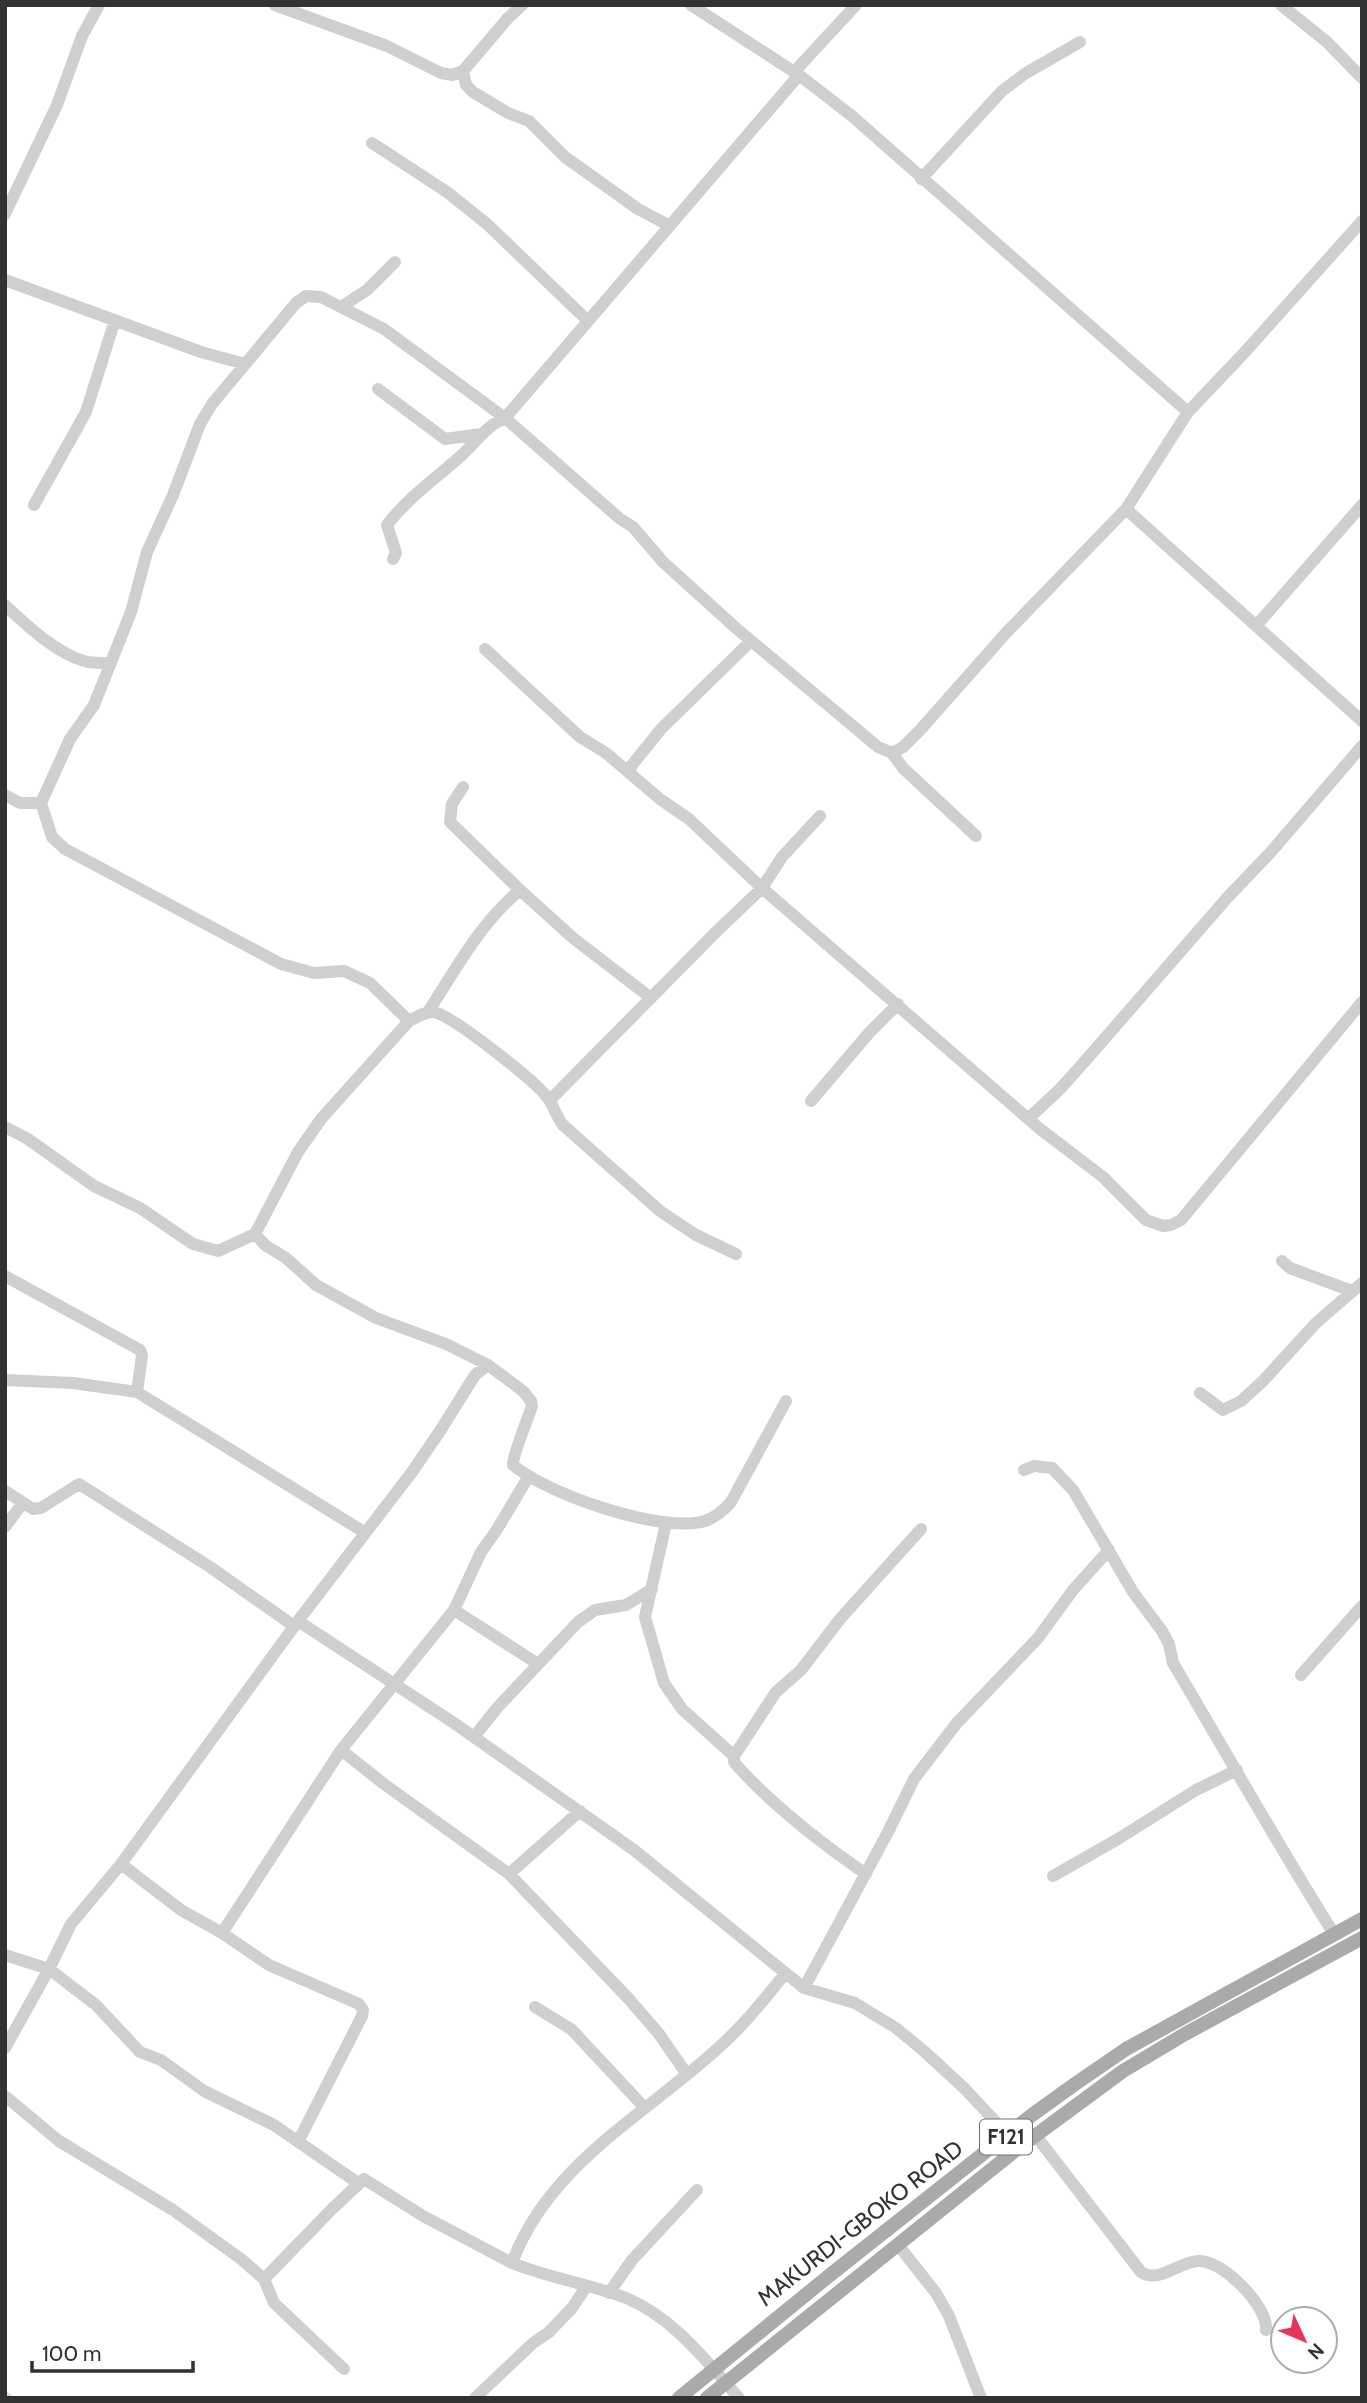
<svg xmlns="http://www.w3.org/2000/svg" width="1367" height="2403" font-family="Cabin,sans-serif">
<rect width="100%" height="100%" fill="#fff"/>
<g fill="none" stroke-linecap="round" stroke-linejoin="round">
<path stroke="#cae4ec" stroke-width="3.5" d="M5 2392 12 2398"/>
<path stroke="#cfcfcf" stroke-width="12" d="M275 5 387 46 441 73 452 75 463 71 508 18 522 5
M691 5 799 75 852 116 1188 412
M1281 5 1327 42 1362 78
M463 71 466 85 473 92 508 113 529 121 565 157 638 209 670 226
M794 72 856 5
M372 143 447 192 487 224 588 321
M921 179 1002 91 1026 73 1080 42
M5 214 57 105 82 36 99 5
M5 280 201 352 245 364
M341 307 367 290 395 262
M378 389 445 439 481 434
M34 505 86 412 115 320
M1126 509 1362 721
M393 559 396 553 387 525C408 497 437 478 463 454 478 440 486 426 505 418L799 75
M5 605C27 626 58 655 88 662 95 663 103 663 111 663
M1256 626 1362 505
M485 649 580 737 606 753 660 799 689 819 762 888 1040 1129 1103 1177 1146 1220 1163 1226 1171 1225 1181 1220 1362 1002
M892 753 903 768 976 836
M629 773 632 765 661 729 751 641
M463 787 452 804 450 822 520 890
M5 795 20 803H41
M428 1012C456 969 480 923 520 890L573 938 651 998
M409 1021 370 983 344 971 314 973 281 964 65 849 52 837 41 803 70 739 94 705 131 612 147 552 173 495 200 424 212 404 296 303 306 296 321 297 384 329 505 418 619 518 633 527 663 562 737 629 878 747 892 753 903 747 921 729 1006 633 1126 509 1188 412 1244 353 1362 221
M550 1100 716 932 762 888 782 857 820 816
M811 1101 869 1033 898 1004
M1029 1118 1060 1089 1086 1060 1227 898 1270 853 1362 746
M5 1127 28 1139 94 1186 140 1208 193 1244 218 1251 255 1234 298 1152 321 1119 409 1021C417 1017 426 1011 434 1012 453 1016 535 1081 547 1097 554 1106 556 1116 563 1125L660 1211 696 1235 736 1254
M255 1234 265 1245 286 1258 316 1285 376 1318 446 1344 488 1365 523 1391 531 1401 532 1406C528 1418 512 1457 513 1465 547 1494 662 1534 705 1521 716 1517 724 1510 731 1502L786 1401
M1282 1261 1290 1268 1352 1291
M5 1276 140 1350 142 1356 137 1392
M5 1380 73 1383 137 1392 364 1532
M1200 1393 1223 1410 1241 1401 1262 1382 1316 1323 1362 1283
M1024 1470 1034 1466 1052 1468 1073 1490 1133 1592 1162 1631 1169 1644 1173 1663C1227 1754 1278 1845 1334 1934
M529 1476 496 1531 481 1552 454 1610 341 1750 384 1784 509 1874 628 1998 659 2034 686 2073
M5 1491 33 1509 41 1508 79 1484 210 1567 294 1626
M666 1523 645 1617 664 1683 682 1709 734 1756
M5 1527 22 1504
M454 1610 538 1664
M298 1621 454 1723 634 1850 804 1988 855 2003 896 2028 925 2052 965 2089 1008 2135
M1301 1675 1362 1606
M474 1737 497 1708 578 1622 595 1610 626 1605 652 1589
M121 1864 181 1910 222 1933 341 1750
M509 1874 580 1811
M866 1874C821 1843 777 1809 739 1768L734 1762V1756L776 1692 801 1670 840 1619 921 1529
M1053 1876 1118 1839 1196 1790 1237 1770
M222 1933 269 1965 359 2004 363 2010 362 2016 298 2142
M5 1955 49 1969 71 1924 121 1864 298 1621 412 1472 440 1431 475 1375 488 1365
M804 1988 888 1832 914 1779 956 1724 1038 1638 1073 1590 1109 1550
M535 2007 571 2029 644 2107
M5 2048 49 1969 96 2005 140 2052 161 2060 204 2091 274 2125 358 2183
M5 2096 59 2141 173 2210 241 2259 264 2279 333 2208 364 2179 423 2216 512 2263
M1036 2136 1141 2272C1159 2284 1178 2262 1198 2261 1222 2259 1269 2307 1266 2330
M898 2245 936 2293 949 2316 981 2398
M264 2279 274 2303 344 2369
M609 2293 632 2260 697 2190
M475 2398 533 2343 548 2333 572 2308 586 2287
M739 2398C707 2362 673 2317 626 2298 590 2284 549 2278 512 2263 551 2157 661 2107 736 2031 754 2013 769 1993 785 1974"/>
<path stroke="#aaa" stroke-width="14" d="M679 2398 830 2275 1032 2115 1075 2084 1126 2049 1362 1919
M707 2398 1017 2149 1123 2071 1185 2034 1362 1938"/>
</g>
<g text-anchor="middle" stroke-width="7" stroke-linejoin="round" paint-order="stroke">
<rect fill="#fff" stroke="#707070" stroke-width="2" x="980" y="2119.5" width="52" height="35" rx="5"/>
<g font-size="21" font-weight="bold" fill="#323232">
<text x="1006" y="2144">F121</text>
</g>
<g font-size="23" fill="#323232" stroke="#fff">
<text transform="translate(860 2223) rotate(-38)" y="8">MAKURDI-GBOKO ROAD</text>
</g>
</g>
<rect width="1367" height="2403" fill="none" stroke="#323232" stroke-width="14"/>
<g transform="translate(1304 2340) rotate(134)"><circle r="33" fill="#ffffff" stroke="#adadad" stroke-width="2"/>
<path d="M0-5L12 26L0 18L-12 26Z" fill="#e8355b"/>
<text y="-10" font-size="19" font-weight="bold" text-anchor="middle" fill="#323232">N</text>
</g>
<path d="M32 2361v10h161v-10" fill="none" stroke="#323232" stroke-width="3.5"/>
<text x="42" y="2361" font-size="21" fill="#323232" stroke="#ffffff" stroke-width="5" paint-order="stroke">100 m</text>
</svg>
